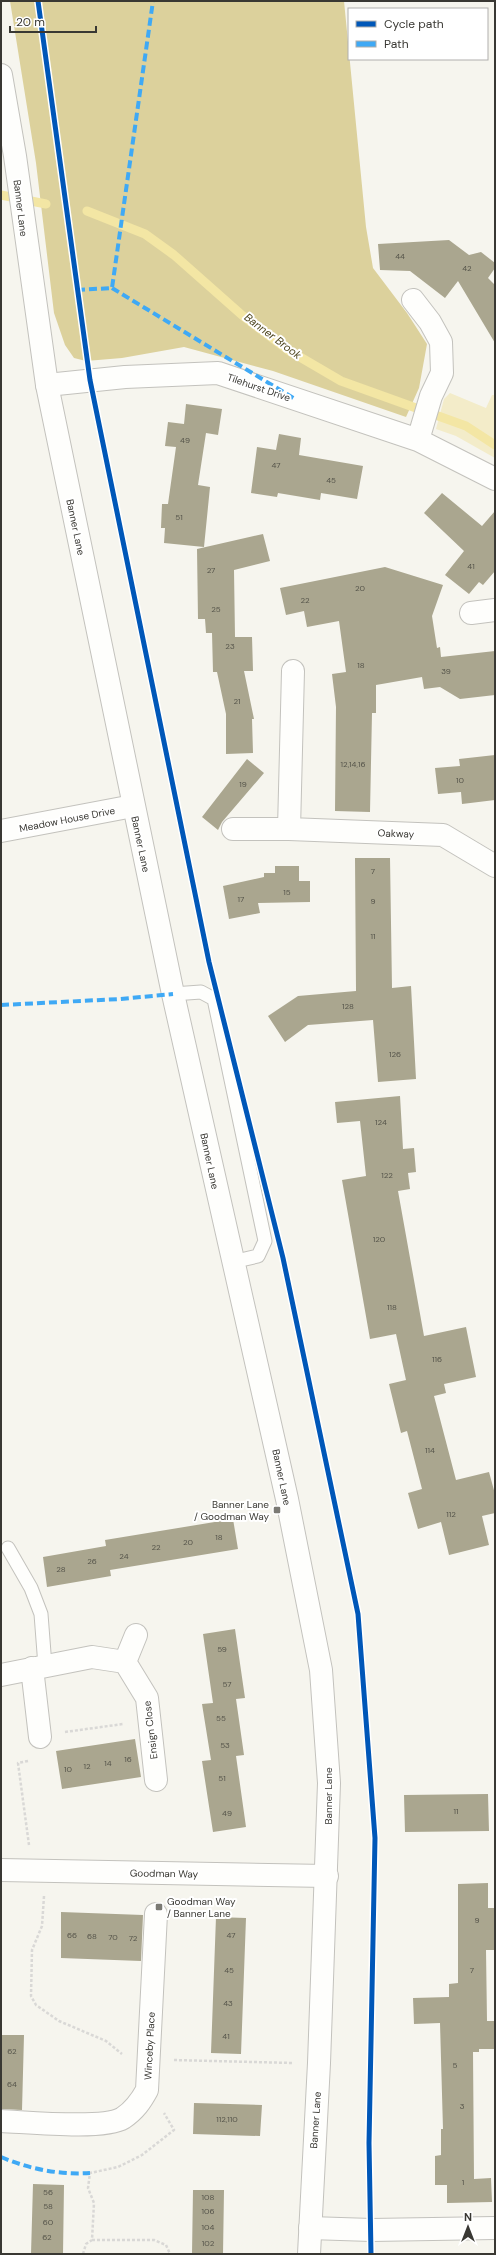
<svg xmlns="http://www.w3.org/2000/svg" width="496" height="2255" font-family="'DM Sans',sans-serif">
<rect width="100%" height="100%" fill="#f6f5ee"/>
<path fill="#f3ecc9" d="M450 393 486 408 492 395H495V458L456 436 436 429 444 399Z"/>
<path fill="#dcd19c" d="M10 1H344L366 227 373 268 407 313 427 344 419 388 406 417 273 371 184 347 122 358 86 361 74 358 65 345 54 313 36 163Z"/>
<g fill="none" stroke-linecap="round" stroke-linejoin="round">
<path stroke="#f3e6a4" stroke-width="9" d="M1 195 46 204
M87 211 145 234 174 255 243 316 288 350 341 381 466 426 495 445"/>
</g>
<path fill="#aaa68f" d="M449 240 469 255 481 252 495 263V268L488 278 495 285V343L458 281 445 298 410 271 380 270 378 244Z
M186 404 222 409 218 435 206 433 198 485 210 487 204 547 164 543 165 528H161L162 504H168L176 447 165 446 168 422 184 424Z
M279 434 301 438 299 455 363 466 357 499 321 493 320 500 278 493 277 497 251 493 257 447 276 450Z
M442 493 482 526 495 511V571L483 585 479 582 469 594 445 575 464 551 424 513Z
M263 534 270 561 234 570 235 637H252L253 671H244L254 719H252L253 753 226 754V714L217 672H213L212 633H206L205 619H198L197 549Z
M385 567 443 585 432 616 437 648 440 647 441 657 495 651V695L460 699 440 687 424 689 422 677 376 685V713H372L370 812 335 811 336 707 332 674 346 672 339 621 307 627 304 611 286 615 280 588Z
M495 755V800L462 804 461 792 438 794 435 768 460 766 459 759Z
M247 759 264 773 222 822 218 830 202 817Z
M355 858H390L392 988 411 986 416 1079 378 1082 373 1020 308 1025 285 1042 268 1016 298 996 356 991Z
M275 866H299V881H310V902L258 903 260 913 229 919 223 886 264 877V873H275Z
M400 1096 403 1149 414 1148 416 1172 408 1173 410 1189 398 1191 424 1336 466 1327 476 1377 444 1384 446 1393 434 1396 456 1480 489 1472 495 1494V1513L482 1516 489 1545 449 1555 441 1522 418 1529 408 1493 422 1489 407 1431 401 1433 389 1384 406 1380 396 1334 370 1339 342 1180 366 1176 360 1121 337 1123 335 1102Z
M233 1519 238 1549 110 1570 111 1576 47 1587 43 1557 106 1546 105 1540Z
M235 1629 245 1698 236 1699 244 1755 236 1756 246 1827 213 1832 202 1761 211 1760 202 1704 213 1703 203 1634Z
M135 1739 141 1777 62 1789 56 1751Z
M488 1794 489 1831 405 1832 404 1795Z
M488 1883V1908H495V1950H486L487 2021H495V2049H479V2052H473L474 2179 491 2178 492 2202 447 2203V2185H435V2156L441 2155V2129H443L440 2023 414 2024 413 1998 449 1997V1984L458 1983V1884Z
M61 1912 143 1915 141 1961 61 1958Z
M216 1917 246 1918 241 2054 211 2053Z
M1 2035H24L22 2110 1 2109Z
M194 2103 262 2105 260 2136 193 2134Z
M33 2184 64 2185 63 2254H31Z
M193 2190H224L223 2254H192Z"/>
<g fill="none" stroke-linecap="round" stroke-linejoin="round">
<defs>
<path id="service" d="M173 994 201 992 214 999 265 1241 258 1256 232 1262
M8 1548 31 1588 41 1614 45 1666"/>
<path id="minor" d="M413 300 430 322 441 342 442 373 431 396 418 440
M47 385 125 377 218 373 418 440 495 479
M471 613 495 610
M293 671 289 829 443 835 495 866
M233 829H289
M1 831 133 806
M125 1662 147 1698 156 1780
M32 1668 40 1737
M1 1675 92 1657 125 1662 136 1635
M1 1870 327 1876
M1 2121C27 2122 104 2130 123 2118 135 2110 141 2101 147 2090L156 1914
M310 2228 371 2230 495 2228"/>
<path id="tertiary" d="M1 75 15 156 47 385 173 994 287 1499 321 1670 329 1783 319 2063 309 2254"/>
</defs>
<use href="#service" stroke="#c3c2bd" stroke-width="15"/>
<use href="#minor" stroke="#c3c2bd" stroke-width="24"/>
<use href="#tertiary" stroke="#c3c2bd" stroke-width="24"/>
<path stroke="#d9d8d6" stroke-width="2.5" stroke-dasharray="3 2" stroke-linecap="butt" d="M65 1732 123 1724
M28 1761 18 1763 29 1845
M44 1896 42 1926 32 1950 31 1996 36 2005 59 2021 106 2041 122 2054
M174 2060 293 2063
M92 2240H154L166 2245 170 2254
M83 2254 86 2244 92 2240 94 2203 88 2188 90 2173 118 2167 142 2155 174 2130 164 2113"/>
<use href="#service" stroke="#fefefc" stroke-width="13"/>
<use href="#minor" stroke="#fefefc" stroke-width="22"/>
<use href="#tertiary" stroke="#fefefc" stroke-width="22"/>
<path stroke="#3fa9f5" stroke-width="4" stroke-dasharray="8 4" stroke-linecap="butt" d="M112 288 295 399
M77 290 112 288 153 1
M1 1005 120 999 173 994
M1 2157C29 2169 59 2175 90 2173"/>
<defs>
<path id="cycleway" d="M38 1 90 380 209 962 283 1258 358 1614 375 1838 369 2143 371 2254"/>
</defs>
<use href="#cycleway" stroke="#fff" stroke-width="8"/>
<use href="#cycleway" stroke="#0057b8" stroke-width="5"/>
</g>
<g fill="#7b7a74" stroke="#fff" stroke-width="1.5">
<rect x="273" y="1506" width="8" height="8" rx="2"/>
<rect x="155" y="1903" width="8" height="8" rx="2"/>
</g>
<g text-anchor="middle" stroke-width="4" stroke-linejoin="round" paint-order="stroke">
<g font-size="8" fill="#55544a">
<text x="400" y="259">44</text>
<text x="467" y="271">42</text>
<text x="185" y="443">49</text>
<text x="276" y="468">47</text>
<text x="331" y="483">45</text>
<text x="179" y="520">51</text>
<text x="471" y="569">41</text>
<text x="211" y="573">27</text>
<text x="360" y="591">20</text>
<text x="305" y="603">22</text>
<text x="216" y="612">25</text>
<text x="230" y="649">23</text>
<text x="361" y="668">18</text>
<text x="446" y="674">39</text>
<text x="237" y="704">21</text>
<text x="353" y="767">12,14,16</text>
<text x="460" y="783">10</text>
<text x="243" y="787">19</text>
<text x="373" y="874">7</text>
<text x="287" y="895">15</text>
<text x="241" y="902">17</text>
<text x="373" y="904">9</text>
<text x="373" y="939">11</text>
<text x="348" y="1009">128</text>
<text x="395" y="1057">126</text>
<text x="381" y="1125">124</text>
<text x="387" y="1178">122</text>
<text x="379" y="1242">120</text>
<text x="392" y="1310">118</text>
<text x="437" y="1362">116</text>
<text x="430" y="1453">114</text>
<text x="451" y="1517">112</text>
<text x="219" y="1540">18</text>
<text x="188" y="1545">20</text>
<text x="156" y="1550">22</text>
<text x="124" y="1559">24</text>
<text x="92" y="1564">26</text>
<text x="61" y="1572">28</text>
<text x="222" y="1652">59</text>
<text x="227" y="1687">57</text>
<text x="221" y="1721">55</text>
<text x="225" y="1748">53</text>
<text x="128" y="1762">16</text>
<text x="108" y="1766">14</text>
<text x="87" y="1769">12</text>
<text x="68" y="1772">10</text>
<text x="222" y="1781">51</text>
<text x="456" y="1814">11</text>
<text x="227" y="1816">49</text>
<text x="477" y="1923">9</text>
<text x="72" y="1938">66</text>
<text x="231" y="1938">47</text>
<text x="92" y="1939">68</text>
<text x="113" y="1940">70</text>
<text x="133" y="1941">72</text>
<text x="229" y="1973">45</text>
<text x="472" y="1973">7</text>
<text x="228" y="2006">43</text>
<text x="226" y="2039">41</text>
<text x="12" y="2054">62</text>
<text x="455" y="2068">5</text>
<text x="12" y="2087">64</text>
<text x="462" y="2109">3</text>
<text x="227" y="2122">112,110</text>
<text x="463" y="2185">1</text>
<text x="48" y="2195">56</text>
<text x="208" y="2200">108</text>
<text x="48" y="2209">58</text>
<text x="208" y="2214">106</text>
<text x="48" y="2225">60</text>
<text x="208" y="2230">104</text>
<text x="47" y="2240">62</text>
<text x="208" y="2246">102</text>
</g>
<g font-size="10" fill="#393833" stroke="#fff">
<text transform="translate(21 208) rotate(83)" y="4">Banner Lane</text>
<text transform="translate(259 387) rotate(19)" y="4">Tilehurst Drive</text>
<text transform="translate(76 527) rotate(78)" y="4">Banner Lane</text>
<text transform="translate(67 819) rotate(-11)" y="4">Meadow House Drive</text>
<text transform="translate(396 833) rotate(2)" y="4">Oakway</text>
<text transform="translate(141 844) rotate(78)" y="4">Banner Lane</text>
<text transform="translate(210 1161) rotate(78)" y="4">Banner Lane</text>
<text transform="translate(282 1477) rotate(78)" y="4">Banner Lane</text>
<text transform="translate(150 1730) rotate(-97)" y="4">Ensign Close</text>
<text transform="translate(328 1796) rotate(-90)" y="4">Banner Lane</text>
<text transform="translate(164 1873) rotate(1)" y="4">Goodman Way</text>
<text transform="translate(149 2046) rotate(-87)" y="4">Winceby Place</text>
<text transform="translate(315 2120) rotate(-86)" y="4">Banner Lane</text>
</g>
<g font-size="10" fill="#393833" stroke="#fff" text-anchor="end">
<text x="269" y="1508">Banner Lane<tspan x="269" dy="12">/ Goodman Way</tspan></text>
<text x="167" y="1905" text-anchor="start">Goodman Way<tspan x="167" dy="12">/ Banner Lane</tspan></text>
</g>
<g font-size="11" font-style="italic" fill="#4e461f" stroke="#fff">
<text transform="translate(273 336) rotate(37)" y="4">Banner Brook</text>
</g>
</g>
<rect width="496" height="2255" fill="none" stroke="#393833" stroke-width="4"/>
<rect x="348" y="8" width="140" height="52" fill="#ffffff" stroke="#b0afad"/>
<rect x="356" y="21" width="20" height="6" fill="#0057b8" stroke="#b0afad"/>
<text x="384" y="28" font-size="12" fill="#393833">Cycle path</text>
<rect x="356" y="41" width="20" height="6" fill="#3fa9f5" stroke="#b0afad"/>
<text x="384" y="48" font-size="12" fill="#393833">Path</text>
<g transform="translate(468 2227)" stroke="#ffffff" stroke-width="3" paint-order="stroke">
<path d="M0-3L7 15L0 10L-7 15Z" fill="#393833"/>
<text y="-6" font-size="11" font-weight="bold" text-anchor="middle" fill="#393833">N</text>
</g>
<path d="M10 26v6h86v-6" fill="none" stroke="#393833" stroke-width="2"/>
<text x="16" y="26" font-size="12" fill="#393833" stroke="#ffffff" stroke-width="3" paint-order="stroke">20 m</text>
</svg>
